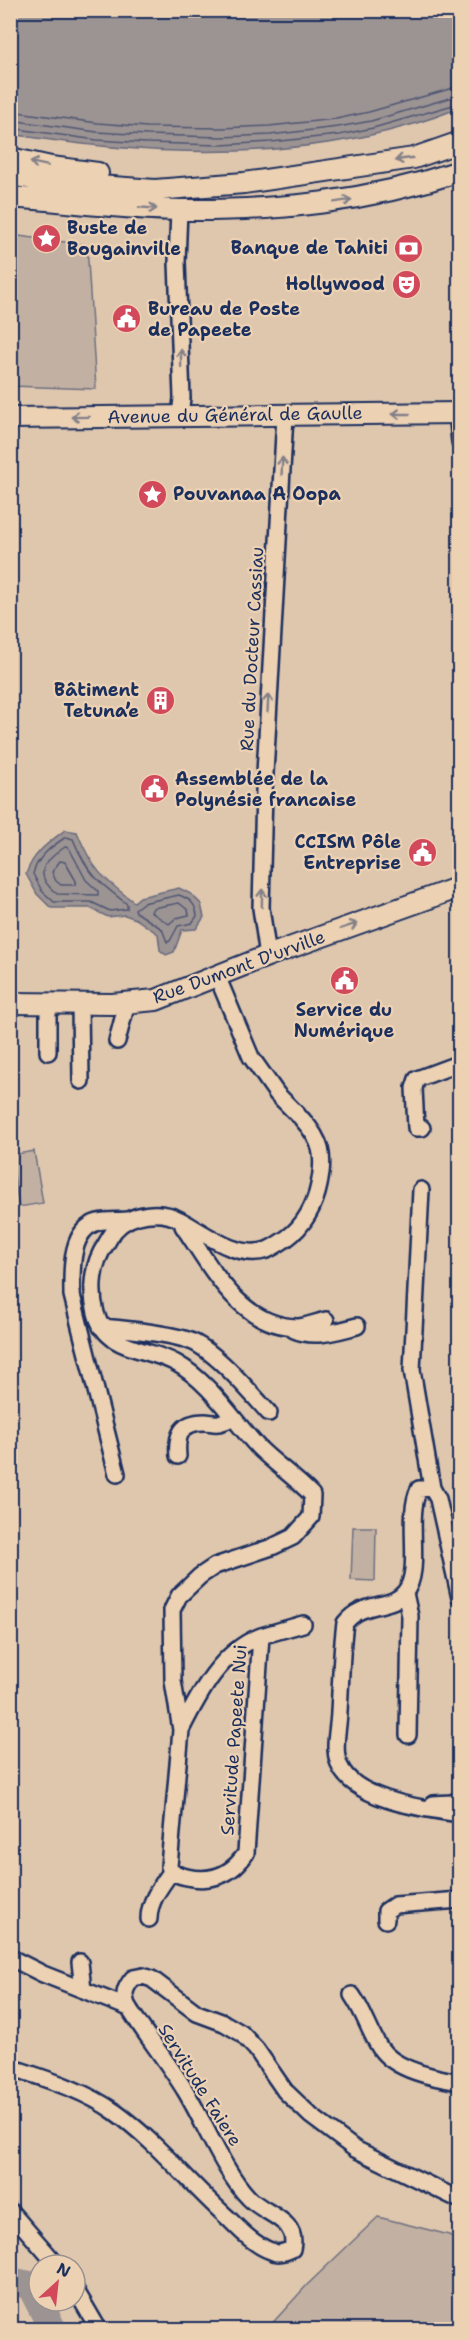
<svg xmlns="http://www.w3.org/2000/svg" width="470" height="2340" font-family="'Shantell Sans',sans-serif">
<rect width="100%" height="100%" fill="#dfc7ae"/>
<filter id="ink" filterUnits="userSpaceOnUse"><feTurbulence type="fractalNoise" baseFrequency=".0167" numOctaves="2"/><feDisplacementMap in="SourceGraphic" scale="12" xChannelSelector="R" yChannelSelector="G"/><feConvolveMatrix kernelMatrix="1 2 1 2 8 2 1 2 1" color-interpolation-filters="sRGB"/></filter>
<g filter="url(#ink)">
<path fill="#c2b1a2" stroke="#6e7080" stroke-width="1.5" d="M11 235 87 245 96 389 11 386Z
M34 1151 43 1203 19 1207 11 1155Z
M353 1527H376L375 1581 351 1580Z
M378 2217 449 2235 459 2241V2329H267L307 2285Z"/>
<path fill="#9c9393" stroke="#686b7e" stroke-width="1.5" d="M10 11H459V108C322 164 155 158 11 134Z
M65 830 77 832C92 869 102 878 134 902L140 897 179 888 191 894 201 904 204 917 196 929 182 930 174 952 166 955 160 950 158 934 136 919 125 915 108 917 90 908H51L37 894 26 874C33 853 48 843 65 830Z"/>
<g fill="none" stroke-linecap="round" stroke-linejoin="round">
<path stroke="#4f5773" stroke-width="1.5" d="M10 111 98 123 147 127 221 128 269 126 336 119 369 112 460 86
M10 120 97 132 147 135 221 137 270 135 338 127 371 121 460 95
M10 128 97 140 146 143 221 145 271 142 339 135 373 128 460 103
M66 837 73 839C87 873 98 882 127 904V909L110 911 91 902H54L42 891 33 874C37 857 52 846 66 837Z
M65 847 69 848 86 880 98 891V895L57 894C32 874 43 862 65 847Z
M60 861 65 862 76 881 75 885H61L56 881 52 872Z
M179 895C190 899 196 904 197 916L192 923 178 926 170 941 167 942 162 929 136 912 135 909 143 903Z
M179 903 188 910 189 915 176 918 169 924 151 912 153 908Z"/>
<path stroke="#9c9393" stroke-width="28" d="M10 2281 30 2285 53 2330"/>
<defs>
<path id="minor" d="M179 210 177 262 182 398 180 416
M457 413 460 442
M268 956 261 908 264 791 285 416
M217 976 251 1057 277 1094 298 1115
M48 1003V1052
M80 1004 81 1081
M117 1041 127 1003
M422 1128H416L414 1088 417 1079 460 1063
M421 1190 412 1370 432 1488
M183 1226C211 1267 241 1328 299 1327 308 1326 318 1322 326 1320
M101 1327C125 1329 172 1333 193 1342 218 1354 250 1392 269 1413
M294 1330C314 1339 337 1331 357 1326
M178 1456C176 1435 181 1422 205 1422 210 1422 214 1424 219 1423 223 1422 228 1420 232 1418
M117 1474 72 1295C72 1272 69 1230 98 1222 107 1220 118 1221 127 1220
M405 1593 410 1616 408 1735
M460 1598 438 1499 432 1488 419 1489C405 1518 423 1571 405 1592 391 1610 363 1600 345 1623 341 1652 341 1681 339 1711 339 1726 333 1746 338 1761 349 1800 425 1809 460 1814
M261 1636 303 1624
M181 1730C199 1694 221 1651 261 1636L246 1853C228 1881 200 1884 171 1872L169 1866 181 1730 173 1681 172 1610 179 1596 200 1576 215 1566 272 1547 293 1537 311 1517 312 1495C295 1477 275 1464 258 1447 232 1419 210 1382 176 1363 147 1347 106 1352 96 1313 90 1290 92 1264 106 1244 109 1239 112 1233 116 1229 131 1213 161 1209 180 1220 205 1233 236 1260 267 1250 274 1247 281 1242 287 1238 304 1226 315 1205 319 1185 325 1156 322 1141 302 1119
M433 1804 451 1803 460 1800
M149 1919C149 1901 161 1886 171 1872
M386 1920V1911L395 1905 460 1900
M11 1958 43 1974 129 2008
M80 1962 83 1990
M352 1995C364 2012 369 2031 380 2048 395 2070 434 2078 460 2082
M10 2067C46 2079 84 2090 115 2112 157 2142 189 2183 228 2218 240 2230 254 2245 271 2251 278 2255 285 2252 292 2249 299 2219 265 2215 249 2198 225 2174 204 2122 186 2092 168 2062 145 2035 127 2005 123 1993 125 1988 133 1978L143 1976 152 1979 197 2013 224 2023 241 2033 256 2049 285 2091 311 2116 355 2149 460 2200
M10 2211 57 2265
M75 2289 99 2330"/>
<path id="major" d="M10 158 51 167 98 173
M10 175 56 183 155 190 244 183 414 158 460 142
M10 197C67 201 123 209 180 210 278 211 366 202 460 171
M10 418 460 413
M10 1003 112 1004 156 1000 267 956 460 887"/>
</defs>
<use href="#minor" stroke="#1b2f5e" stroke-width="20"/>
<use href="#major" stroke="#1b2f5e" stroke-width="24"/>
<use href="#minor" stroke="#ecd1b3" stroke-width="15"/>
<use href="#major" stroke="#ecd1b3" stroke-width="20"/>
</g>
<defs><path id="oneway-shaft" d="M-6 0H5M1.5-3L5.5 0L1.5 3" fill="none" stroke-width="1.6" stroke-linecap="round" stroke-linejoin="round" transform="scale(1.5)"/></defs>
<g stroke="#848088">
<use href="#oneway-shaft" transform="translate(404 159) rotate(172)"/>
<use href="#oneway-shaft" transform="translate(39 164) rotate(-168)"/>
<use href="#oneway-shaft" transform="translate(343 201) rotate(-9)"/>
<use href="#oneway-shaft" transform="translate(148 208) rotate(5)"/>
<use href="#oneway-shaft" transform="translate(181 358) rotate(-91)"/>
<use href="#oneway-shaft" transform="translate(401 414) rotate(180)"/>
<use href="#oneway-shaft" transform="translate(80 417) rotate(179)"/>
<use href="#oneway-shaft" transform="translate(282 466) rotate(-87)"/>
<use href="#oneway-shaft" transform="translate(268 703) rotate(-87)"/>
<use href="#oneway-shaft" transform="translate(262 898) rotate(-89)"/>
<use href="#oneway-shaft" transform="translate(349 926) rotate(-18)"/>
</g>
</g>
<defs>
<symbol id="sight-disc" viewBox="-11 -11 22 22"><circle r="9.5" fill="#d1495b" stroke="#ecd1b3"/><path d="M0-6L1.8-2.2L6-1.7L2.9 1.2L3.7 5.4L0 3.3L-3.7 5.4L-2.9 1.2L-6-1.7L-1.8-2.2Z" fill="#fff"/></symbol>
<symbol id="bank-disc" viewBox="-11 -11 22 22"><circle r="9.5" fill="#d1495b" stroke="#ecd1b3"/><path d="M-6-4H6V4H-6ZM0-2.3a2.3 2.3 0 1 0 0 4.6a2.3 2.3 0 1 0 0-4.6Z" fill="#fff"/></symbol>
<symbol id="theatre-disc" viewBox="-11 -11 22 22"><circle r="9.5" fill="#d1495b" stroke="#ecd1b3"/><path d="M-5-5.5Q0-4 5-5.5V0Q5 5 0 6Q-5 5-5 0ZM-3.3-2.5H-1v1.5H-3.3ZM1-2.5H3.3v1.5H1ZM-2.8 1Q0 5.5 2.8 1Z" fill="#fff"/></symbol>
<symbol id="civic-disc" viewBox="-11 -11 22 22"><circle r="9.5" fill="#d1495b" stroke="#ecd1b3"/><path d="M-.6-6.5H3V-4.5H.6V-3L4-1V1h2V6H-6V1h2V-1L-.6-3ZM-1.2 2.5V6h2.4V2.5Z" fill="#fff"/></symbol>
<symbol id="building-disc" viewBox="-11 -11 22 22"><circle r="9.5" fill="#d1495b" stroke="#ecd1b3"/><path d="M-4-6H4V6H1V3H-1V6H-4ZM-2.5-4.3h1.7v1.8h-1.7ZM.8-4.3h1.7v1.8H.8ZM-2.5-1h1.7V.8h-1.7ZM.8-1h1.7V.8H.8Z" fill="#fff"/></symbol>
</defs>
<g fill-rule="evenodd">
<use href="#sight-disc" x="30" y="222" width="33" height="33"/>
<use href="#bank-disc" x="392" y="232" width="33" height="33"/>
<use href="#theatre-disc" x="390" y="268" width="33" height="33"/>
<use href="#civic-disc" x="110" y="302" width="33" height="33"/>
<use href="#sight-disc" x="136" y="478" width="33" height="33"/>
<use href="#building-disc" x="144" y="684" width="33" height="33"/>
<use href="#civic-disc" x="138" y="772" width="33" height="33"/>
<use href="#civic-disc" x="406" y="836" width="33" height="33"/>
<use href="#civic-disc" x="328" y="964" width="33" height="33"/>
</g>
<g text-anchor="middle" stroke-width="4.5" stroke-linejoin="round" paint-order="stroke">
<g font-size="18" font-weight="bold" fill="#1b2f5e" stroke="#ecd1b3" text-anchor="start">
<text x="67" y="234">Buste de<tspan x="67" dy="21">Bougainville</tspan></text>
<text x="388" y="254" text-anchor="end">Banque de Tahiti</text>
<text x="385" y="290" text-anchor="end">Hollywood</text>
<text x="148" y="315">Bureau de Poste<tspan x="148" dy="21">de Papeete</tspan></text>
<text x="173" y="500">Pouvanaa A Oopa</text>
<text x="139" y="696" text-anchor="end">Bâtiment<tspan x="139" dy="21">Tetuna’e</tspan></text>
<text x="175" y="785">Assemblée de la<tspan x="175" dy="21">Polynésie francaise</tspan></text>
<text x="401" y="848" text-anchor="end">CCISM Pôle<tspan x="401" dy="21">Entreprise</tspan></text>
<text x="344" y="1016" text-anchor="middle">Service du<tspan x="344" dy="21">Numérique</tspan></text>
</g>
<g font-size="18" fill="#1b2f5e" stroke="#ecd1b3">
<text transform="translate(235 415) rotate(-1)" y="6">Avenue du Général de Gaulle</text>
<text transform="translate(252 649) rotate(-87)" y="6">Rue du Docteur Cassiau</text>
<text transform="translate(239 967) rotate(-20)" y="6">Rue Dumont D'urville</text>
<text transform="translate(234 1740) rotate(-86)" y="6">Servitude Papeete Nui</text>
<text transform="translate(200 2085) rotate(58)" y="6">Servitude Faiere</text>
</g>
</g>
<rect width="470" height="2340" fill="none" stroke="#ecd1b3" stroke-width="36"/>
<rect x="18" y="18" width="434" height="2304" fill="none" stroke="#1b2f5e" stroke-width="2" filter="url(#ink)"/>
<g transform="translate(57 2283) rotate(27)"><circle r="28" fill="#ecd1b3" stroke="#989091" stroke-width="1.5"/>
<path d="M0-4.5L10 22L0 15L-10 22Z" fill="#d1495b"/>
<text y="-9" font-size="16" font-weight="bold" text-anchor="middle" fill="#1b2f5e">N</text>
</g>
</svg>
